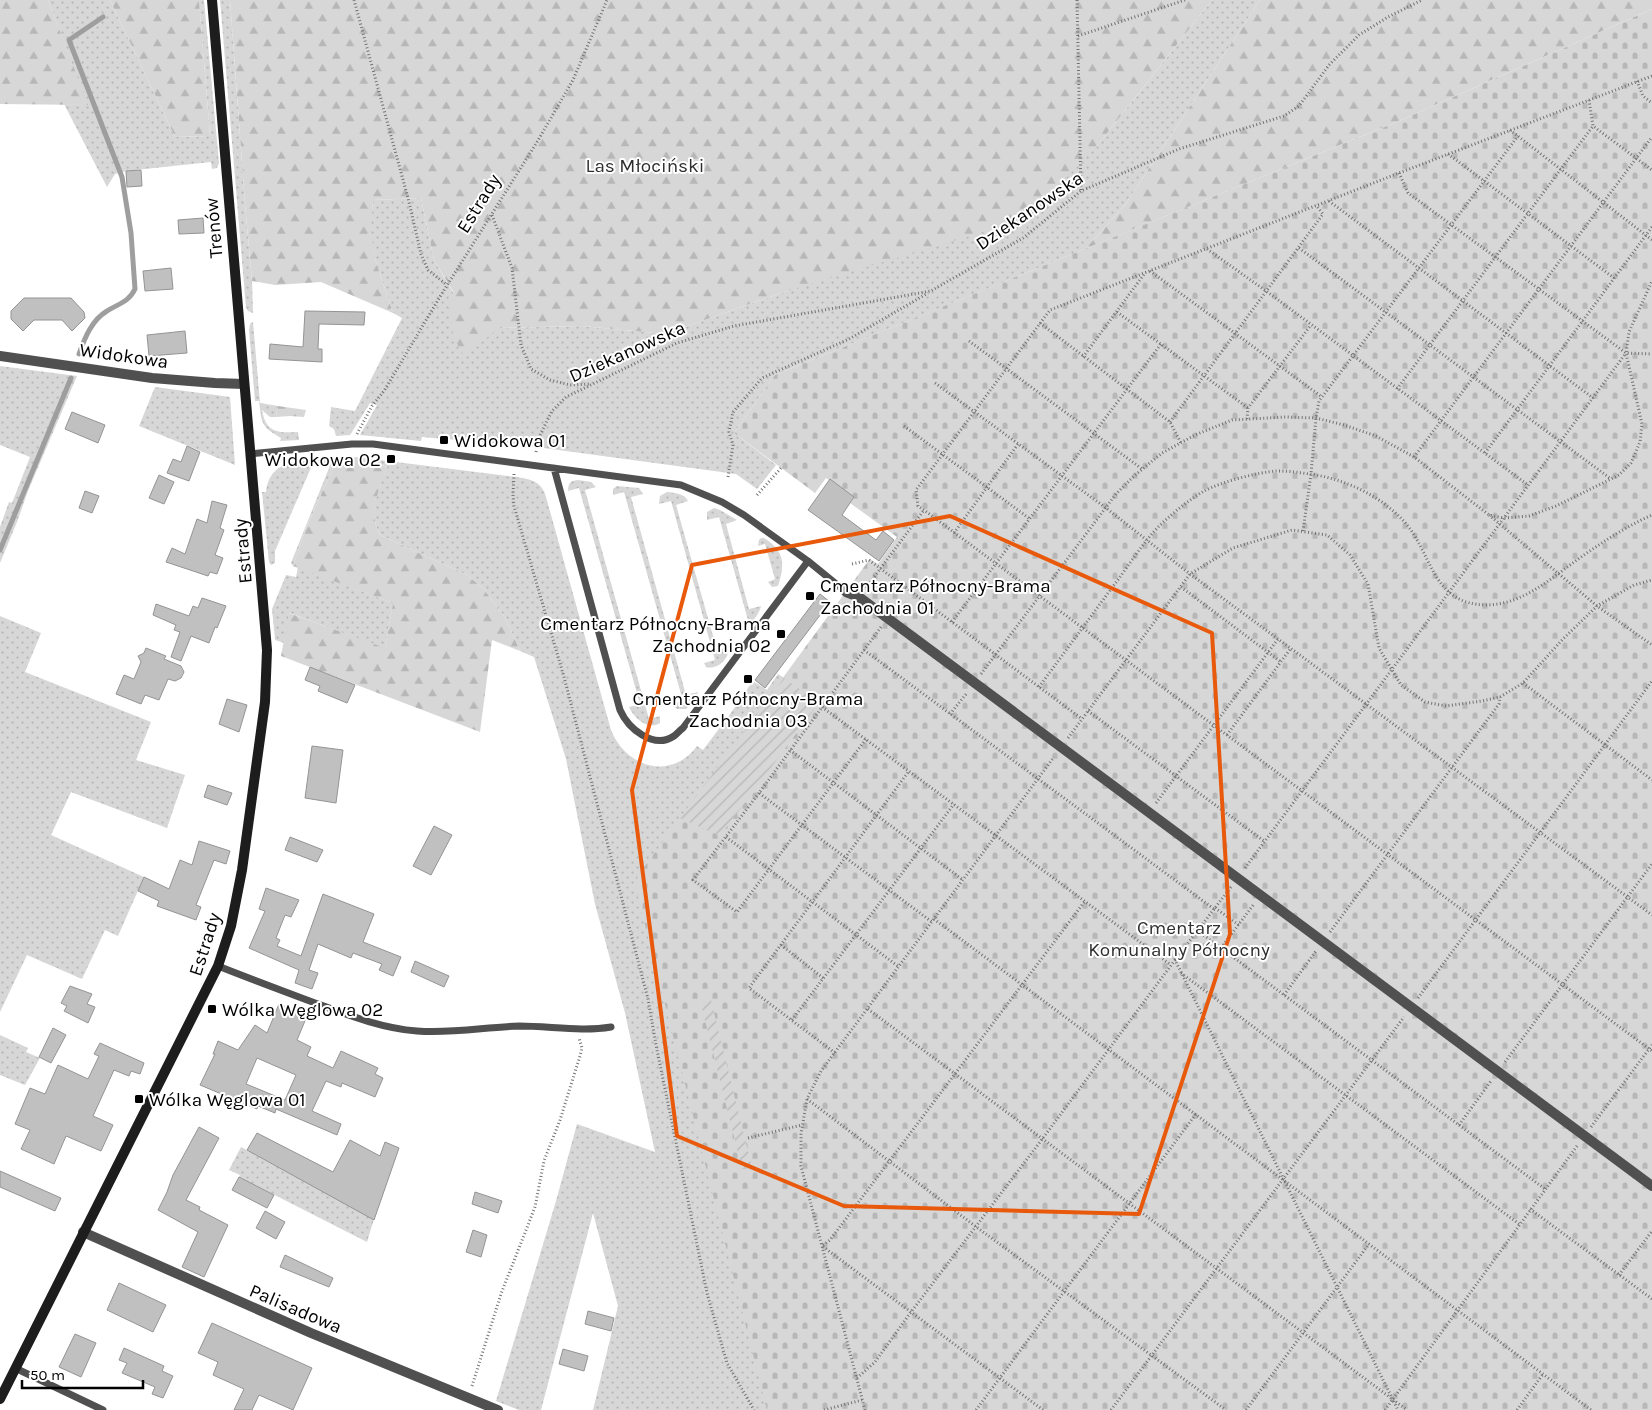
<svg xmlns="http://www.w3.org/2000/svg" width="1652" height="1410" font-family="Karla,sans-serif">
<defs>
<pattern id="grass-dots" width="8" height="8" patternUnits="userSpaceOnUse" patternTransform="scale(1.25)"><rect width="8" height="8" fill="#d7d7d7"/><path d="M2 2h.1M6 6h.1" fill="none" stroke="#b7b7b7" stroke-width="1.8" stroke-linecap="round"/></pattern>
<pattern id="forest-firs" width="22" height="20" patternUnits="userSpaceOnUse" patternTransform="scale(1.25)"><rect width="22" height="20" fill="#d7d7d7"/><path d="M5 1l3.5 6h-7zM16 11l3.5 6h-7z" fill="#b7b7b7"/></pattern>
<pattern id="cemetery-stones" width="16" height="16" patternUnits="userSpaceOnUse" patternTransform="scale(1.25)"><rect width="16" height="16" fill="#d7d7d7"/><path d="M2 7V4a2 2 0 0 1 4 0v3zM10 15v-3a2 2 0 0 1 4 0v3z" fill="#b7b7b7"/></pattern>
<pattern id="garden-furrows" width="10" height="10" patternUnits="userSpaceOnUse" patternTransform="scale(1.25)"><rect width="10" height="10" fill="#d7d7d7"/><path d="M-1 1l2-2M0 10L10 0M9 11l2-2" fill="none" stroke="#b7b7b7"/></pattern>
</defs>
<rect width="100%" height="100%" fill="#fff"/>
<path fill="url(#grass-dots)" d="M48 0H110L175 137 210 136 199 0H204L219 163 217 168 212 169 211 162 126 171 115 174 107 187 64 104 87 105Z
M220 0H230L245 204 252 281 253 313 248 311 246 308Z
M1212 0H1260L1125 205 1085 249 775 375 734 433 776 465 757 489 736 474 529 446 422 437 421 441 360 435 377 405 370 403 350 435 336 436 334 429 329 426 331 407 355 411 402 318 393 313 376 262 370 233 373 200 421 198 434 260 454 294 499 328 582 326 665 334 787 291 1097 146Z
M253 322 260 403 278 406 276 417H270L262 410C266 433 278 433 298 432L299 440 280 441 281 438C260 426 262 423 259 401H255L249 330 250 324Z
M0 366 77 376 28 491 17 522 0 563V527L9 502 12 503 30 457 0 445Z
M155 387 230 397 235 465 139 426Z
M341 458 336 462 306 528 293 566 291 563 331 463H313L275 551V563L271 565 269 562 262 492H266C267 481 272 471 282 466 289 461 330 459 341 458Z
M364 458 523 478C535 480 543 485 546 497L611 730C626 768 671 781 697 746L703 750 724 722 734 729 737 724 728 717 753 681 767 690 778 674 784 678 660 847 814 1410H593L618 1306 593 1213 541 1410H519L496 1401 556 1201 577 1124 655 1152 625 1013 595 904 566 759 534 657 520 651 506 619 483 588 467 575 380 535C367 509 378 493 387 467Z
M578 480 591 482 596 487 585 490 649 719 660 716V723C648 731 634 718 629 707L640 704 579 488 568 491 569 484 572 481Z
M617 486 639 488 643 494 631 497 686 695 698 692 697 695 686 709H677L671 704 683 701 624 492 613 495V489Z
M667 492C675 493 684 493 688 501L676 505 717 650 729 647C729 659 718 670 706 667L704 663 715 660 671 501 659 504 660 496Z
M714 508 720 510 737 520 726 524 749 609 761 606C759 615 750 627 740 627L736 623 748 620 719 517 707 520V512Z
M761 538H764C785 551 785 564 778 586L772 587 768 582 775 579 765 544 758 546 759 540Z
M298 567 393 603 385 649 290 613 284 643 275 640 272 609 286 575 296 577Z
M0 616 41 633 25 672 151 722 136 760 185 775 167 828 71 792 51 835 144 877 118 936 105 930 82 979 27 955 0 1012Z
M0 1035 28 1048 26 1052 40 1058 25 1085 0 1075Z
M241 1147 374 1219 367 1242 239 1177 240 1175 229 1170Z"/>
<path fill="url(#forest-firs)" d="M0 0H48L88 105 0 104Z
M110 0H199L210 136 175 137Z
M230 0H1212L1097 146 1026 219 787 291 665 334 582 326 499 328 464 356 453 336 450 303 454 293 434 260 421 198 373 200 371 233 376 262 393 313 321 282 275 285 252 281 245 204Z
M1260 0H1652V9L1399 121 1085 249 1125 205Z
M278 406 306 410 304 417 290 416 276 417Z
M360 457 387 467C379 493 367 509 380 535L467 575 483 588 506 619 520 651 492 640 480 732 281 656 289 613 385 648 393 603 293 566 306 528 336 462 341 458Z"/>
<path fill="url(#cemetery-stones)" d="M1652 9V1410H767L634 881 869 560 870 559 878 564 897 537 850 503 854 498 826 478 815 493 734 433 775 375 1399 121Z"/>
<path fill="url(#garden-furrows)" d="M784 678 819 703 720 836 680 818Z
M711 1000 752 1168 742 1169 701 1004Z"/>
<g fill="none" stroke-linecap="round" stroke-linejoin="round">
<path stroke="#9e9e9e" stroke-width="5" d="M79 354C85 337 92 320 107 311 118 304 129 302 135 289L131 233 122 177 69 40 103 17
M0 550 71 378"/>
</g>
<path fill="#c0c0c0" stroke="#949494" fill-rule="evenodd" d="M141 170 142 186 127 187 126 171Z
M203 218 204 233 179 234 178 220Z
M171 268 173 289 145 291 143 271Z
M24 298H71L84 312 85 318 72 331 62 320H34L23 331 11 319V311Z
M305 311 365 312 364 325 319 324 318 349H322V362L269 359 270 344 303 347Z
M185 331 187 353 149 356 147 335Z
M72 412 105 425 98 443 65 429Z
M187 446 200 452 189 481 167 473 173 459 181 462Z
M159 475 174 482 164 504 149 498Z
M830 479 854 497 842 515 876 540 883 531 894 540 879 561 808 510Z
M85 491 99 496 92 513 79 508Z
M212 501 227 505 220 528 224 530 215 555 223 558 217 574 210 572 208 576 166 562 172 548 185 554 197 519 207 523Z
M820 594 830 602 765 688 755 680Z
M202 598 226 606 217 628 215 627 209 643 191 636 181 661 171 657 180 632 174 630 176 625 153 615 156 604 189 616 193 606 198 608Z
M146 648 166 656 164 659 181 666 184 672 181 678 175 681 168 679 159 700 145 695 141 704 116 694 124 675 134 679 141 662 138 656 144 653Z
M310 667 355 685 347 703 318 691 320 686 305 680Z
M227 699 247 705 239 732 219 724Z
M312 746 343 750 336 803 305 798Z
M208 785 232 793 227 805 204 797Z
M434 826 452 835 431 875 413 866Z
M290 837 323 850 317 862 285 850Z
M199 841 230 851 226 864 214 860 196 905 201 907 196 920 157 906 159 901 138 891 144 877 169 889 180 860 192 865Z
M266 888 299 900 291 917 285 915 276 938 280 940 277 946 301 956 323 894 374 914 363 942 401 957 393 976 379 970 382 964 353 953 351 958 318 944 309 970 318 973 312 989 295 983 299 970 249 948 265 911 259 909Z
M415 961 449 976 444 987 411 972Z
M70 986 92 994 87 1004 95 1007 88 1023 64 1011 67 1006 61 1003Z
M279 1004 307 1016 297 1040 311 1047 307 1056 333 1068 341 1051 378 1068 375 1074 383 1078 375 1097 342 1083 341 1087 326 1081 312 1111 341 1124 337 1135 276 1109 275 1113 258 1106 257 1109 200 1085 215 1054H213L218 1041 238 1050 255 1025 267 1033ZM257 1058 296 1075 285 1100 246 1084Z
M53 1028 66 1035 51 1063 39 1057Z
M100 1043 144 1063 140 1074 131 1071 129 1076 114 1070 93 1116 113 1125 101 1151 66 1136 54 1164 21 1149 30 1130 15 1124 30 1088 45 1094 58 1065 88 1079 99 1056 94 1054Z
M199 1127 219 1138 186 1200 200 1207 199 1210 228 1225 204 1277 182 1267 198 1232 158 1210 167 1192 173 1175Z
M257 1133 333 1172 350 1140 380 1156 385 1142 399 1148 374 1220 247 1150Z
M0 1171 61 1198 55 1211 0 1187Z
M239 1177 274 1195 267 1208 232 1190Z
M475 1192 502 1201 498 1213 472 1204Z
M265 1211 285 1222 276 1239 256 1228Z
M473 1230 487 1235 481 1257 466 1252Z
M285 1255 333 1278 329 1287 280 1267Z
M119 1283 166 1305 153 1332 107 1310Z
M588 1311 614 1318 611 1331 585 1324Z
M212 1323 312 1368 293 1410 259 1395 252 1410H234L244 1389 213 1375 218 1362 198 1353Z
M75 1334 96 1343 81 1377 59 1367Z
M124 1348 164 1366 162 1371 173 1376 163 1398 152 1394 155 1387 122 1373 127 1363 119 1360Z
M563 1349 588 1356 584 1371 559 1364Z"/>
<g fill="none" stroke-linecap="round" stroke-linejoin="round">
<path stroke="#727272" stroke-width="3" stroke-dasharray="1 2.5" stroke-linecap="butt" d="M354 0 408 198 421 254 428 270 447 285
M1077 0 1081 191
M1078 36 1185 0
M1652 76 1399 173 1050 310 916 490 918 506 924 510 1652 1051
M1637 81 1643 96 1652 103
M1589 100 1593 126 1652 170
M1510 130 1652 240
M1448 154 1614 278
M1399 173 1408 193 1626 353 1652 354
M1329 201 1593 398
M492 215 512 268 521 345 531 369 550 380 570 385 589 384
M1299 248 1611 479
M1207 249 1266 291 1528 485
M1150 271 1322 397
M1117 312 1248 408
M1040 323 1170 422 1181 443
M969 341 1142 469
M1083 357 1145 273
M935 383 1106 508 1190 574 1652 915
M1397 389 1593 126
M1247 419 1248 408 1311 325
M1170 422 1323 214 1316 205
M904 426 1030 519
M357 434 372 406 384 391 441 295 537 142 573 80 607 0
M536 452 540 435 552 411 566 397 677 343 734 326 931 291 1023 238 1081 191 1179 149 1284 116 1299 106 1329 65 1359 35 1388 17 1422 0
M1485 453 1652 227
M1414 457 1652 137
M514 474 513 495 514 506 564 677 648 999 656 1045 707 1293 727 1363 754 1410
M728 477 733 445 729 432 733 412 762 378 849 339 928 293
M757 495 781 468
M1489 515 1597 606 1652 645
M1303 531 1311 474 1316 418 1319 401 1518 136
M954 533 1018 444
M852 564 869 560 1082 719
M1181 587 1281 662
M866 588 924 510
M952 622 1161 344
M881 627 759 793 932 922
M864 650 1214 909
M981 674 1116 494 1134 476 1162 453 1195 435 1232 420 1286 417 1316 418 1344 425 1376 436 1414 457 1489 515 1504 518 1529 516 1556 506 1611 479 1619 475 1631 463 1640 442 1642 424 1626 353 1629 332 1652 281
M1523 683 1652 780
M1039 687C1064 653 1089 619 1114 585 1131 563 1147 535 1169 517 1179 508 1192 498 1204 491 1221 482 1258 472 1277 471 1290 471 1303 473 1316 475 1350 481 1386 499 1408 526 1433 559 1434 604 1486 605 1522 605 1550 579 1577 560 1601 543 1625 527 1652 515
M822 707 1171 965
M1088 711 1264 841
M950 714 967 693
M1227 735 1291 648
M1068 738 1190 574 1233 548 1292 530 1327 535 1350 555 1368 584 1379 648 1401 685 1425 702 1446 706 1482 701 1500 697 1523 683 1563 639 1597 606 1634 585 1652 580
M790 750 963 880
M759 793 693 880 737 912 866 739
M1156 803 1278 639
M726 837 899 967
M1245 868 1626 353
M1231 887 1175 960 1398 1410
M1215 908 1239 925
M934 919 1591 1410
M1198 931 1545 1189
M1330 932 1499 704 1500 697
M781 945 823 978
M1221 948 1254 904
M1181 973 1519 1224
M1284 995 1316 951
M1418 998 1652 681
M868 1009 1407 1410
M792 1020 954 804
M835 1053 749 988 909 771
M1505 1062 1652 864
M807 1099 975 1226 1226 1410
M1459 1125 1491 1081
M1591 1127 1652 1045
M748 1138 802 1125
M1530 1209 1652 1299
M1619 1275 1652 1231
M857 1378 875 1362 911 1312 1043 1138 1175 960
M472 1386 501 1294 535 1207 544 1161 560 1120 580 1056 582 1048 579 1038
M824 1410 862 1400
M865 1410 801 1166V1134L807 1099 821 1071 1054 757
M976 1410 1196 1114
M1043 1410 822 1246 830 1240 1085 901
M1111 1410 1404 1017
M1246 1410 1369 1244
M1385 1410 1577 1146
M1517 1410 1543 1374"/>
<path stroke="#505050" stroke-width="7" d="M250 454 352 444H373L681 485 722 502 744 515 808 561 683 728C680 730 677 734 674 736 653 750 628 728 620 710L554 468
M808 561 846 592
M218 966C248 978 278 989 307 1000 343 1013 379 1028 417 1031 451 1034 485 1027 519 1026 550 1026 581 1032 611 1027
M15 1368 103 1410"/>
<path stroke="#505050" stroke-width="10" d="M0 356 152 378 215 383 244 384
M846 592 859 597 1652 1186
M83 1232 311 1333 498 1410"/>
<path stroke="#1d1d1d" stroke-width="10" d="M0 1399 218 966 231 926 242 870 265 702 267 650 212 0"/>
</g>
<path fill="none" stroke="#e8590c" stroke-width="4" stroke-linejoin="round" d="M950 516 1212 633 1230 934 1139 1214 844 1206 677 1136 632 790 692 565Z"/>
<g fill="#000" stroke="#fff" stroke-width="2">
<rect x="439" y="435" width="10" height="10" rx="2.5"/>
<rect x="386" y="454" width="10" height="10" rx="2.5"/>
<rect x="805" y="591" width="10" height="10" rx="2.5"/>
<rect x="776" y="629" width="10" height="10" rx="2.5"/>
<rect x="743" y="674" width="10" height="10" rx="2.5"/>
<rect x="207" y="1004" width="10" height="10" rx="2.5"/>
<rect x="134" y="1094" width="10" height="10" rx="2.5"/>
</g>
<g text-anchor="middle" stroke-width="4" stroke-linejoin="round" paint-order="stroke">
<g font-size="19" fill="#2e2e2e" stroke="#fff">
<text x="645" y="172">Las Młociński</text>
<text x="1179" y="934">Cmentarz<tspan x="1179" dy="22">Komunalny Północny</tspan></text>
</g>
<g font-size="19" fill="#000" stroke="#fff">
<text transform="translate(478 203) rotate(-58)" y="7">Estrady</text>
<text transform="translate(1029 210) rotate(-34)" y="7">Dziekanowska</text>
<text transform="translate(213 228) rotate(-95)" y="7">Trenów</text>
<text transform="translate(627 351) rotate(-24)" y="7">Dziekanowska</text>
<text transform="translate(124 355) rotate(8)" y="7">Widokowa</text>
<text transform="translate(242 551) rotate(-95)" y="7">Estrady</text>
<text transform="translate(204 944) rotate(-72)" y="7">Estrady</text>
<text transform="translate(296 1308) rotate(23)" y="7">Palisadowa</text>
</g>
<g font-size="19" fill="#000" stroke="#fff" text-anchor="start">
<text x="454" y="447">Widokowa 01</text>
<text x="381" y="466" text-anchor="end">Widokowa 02</text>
<text x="820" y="592">Cmentarz Północny-Brama<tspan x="820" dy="22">Zachodnia 01</tspan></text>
<text x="771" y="630" text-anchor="end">Cmentarz Północny-Brama<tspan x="771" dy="22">Zachodnia 02</tspan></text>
<text x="748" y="705" text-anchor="middle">Cmentarz Północny-Brama<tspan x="748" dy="22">Zachodnia 03</tspan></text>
<text x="222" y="1016">Wólka Węglowa 02</text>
<text x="149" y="1106">Wólka Węglowa 01</text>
</g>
</g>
<path d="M22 1380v8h121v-8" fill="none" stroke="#000000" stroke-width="2.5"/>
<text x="30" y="1380" font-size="15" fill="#000000" stroke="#ffffff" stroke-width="4" paint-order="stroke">50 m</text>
</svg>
